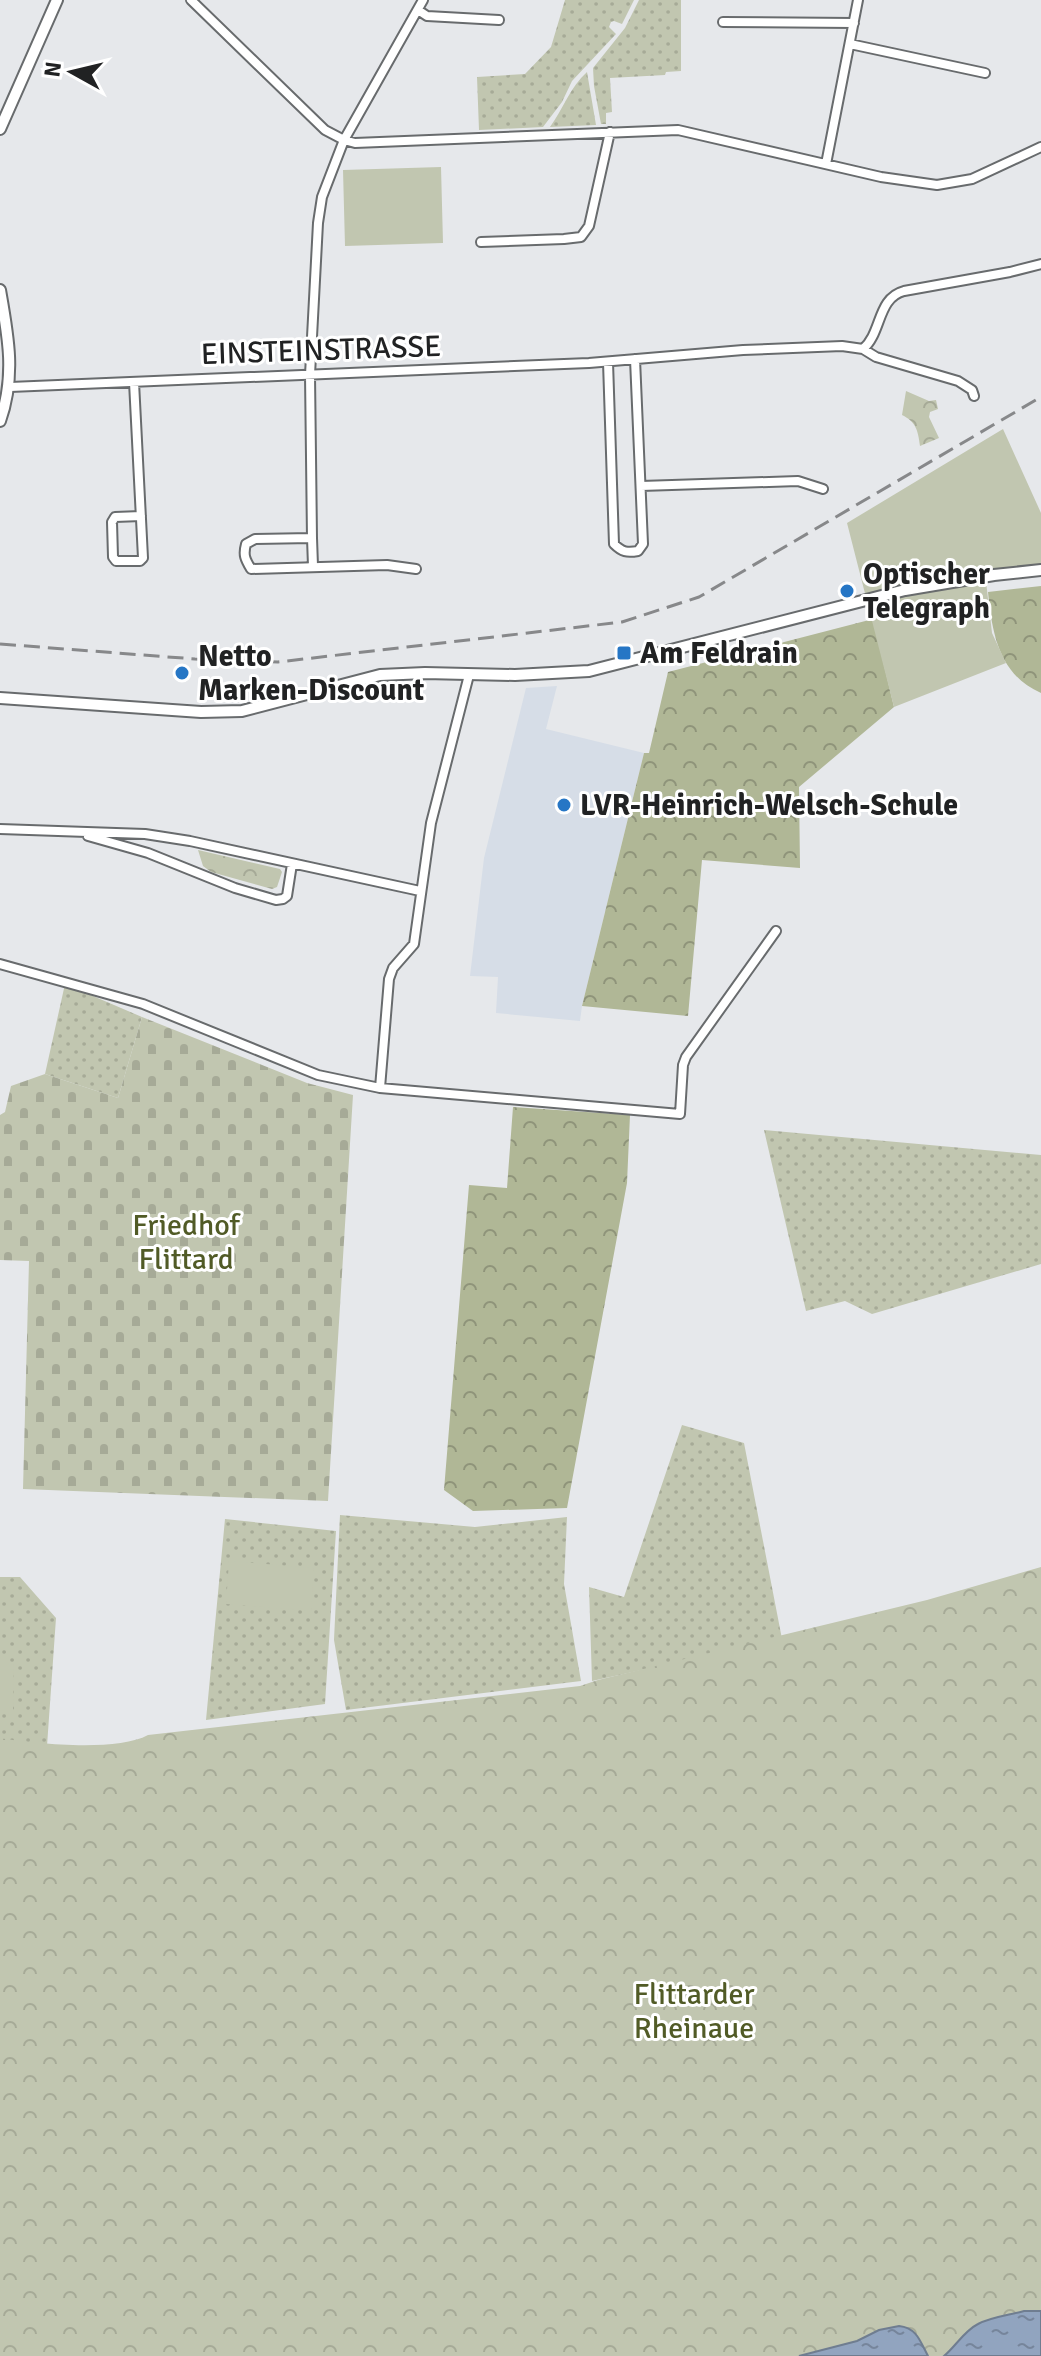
<svg xmlns="http://www.w3.org/2000/svg" width="1041" height="2356" font-family="Signika,sans-serif">
<defs>
<pattern id="grass-dots" width="8" height="8" patternUnits="userSpaceOnUse" patternTransform="scale(2)"><rect width="8" height="8" fill="#c1c6b0"/><path d="M2 2h.1M6 6h.1" fill="none" stroke="#a6aa97" stroke-width="1.8" stroke-linecap="round"/></pattern>
<pattern id="forest-crowns" width="20" height="18" patternUnits="userSpaceOnUse" patternTransform="scale(2)"><rect width="20" height="18" fill="#b0b796"/><path d="M2 6a3 3 0 1 1 6 0M12 15a3 3 0 1 1 6 0" fill="none" stroke="#8f947a"/></pattern>
<pattern id="cemetery-stones" width="16" height="16" patternUnits="userSpaceOnUse" patternTransform="scale(2)"><rect width="16" height="16" fill="#c1c6b0"/><path d="M2 7V4a2 2 0 0 1 4 0v3zM10 15v-3a2 2 0 0 1 4 0v3z" fill="#a6aa97"/></pattern>
<pattern id="park-crowns" width="20" height="18" patternUnits="userSpaceOnUse" patternTransform="scale(2)"><rect width="20" height="18" fill="#c1c6b0"/><path d="M2 6a3 3 0 1 1 6 0M12 15a3 3 0 1 1 6 0" fill="none" stroke="#a6aa97"/></pattern>
<pattern id="water-ripples" width="26" height="14" patternUnits="userSpaceOnUse" patternTransform="scale(2)"><rect width="26" height="14" fill="#91a4bf"/><path d="M2 4q2-2 4 0t4 0M15 11q2-2 4 0t4 0" fill="none" stroke="#76859b"/></pattern>
</defs>
<rect width="100%" height="100%" fill="#e6e8eb"/>
<path fill="#d6dde7" d="M557 686 546 729 644 753 582 1006 580 1021 496 1013 498 977 470 976 484 858 526 688Z"/>
<path fill="url(#grass-dots)" d="M565 0H634L622 24 614 21 611 22 609 27 616 34 572 81 562 102 543 127 479 130 477 77 525 74 551 47Z
M639 0H681V71L666 72 665 75 610 78 612 112 606 113V124H601L594 86 593 68 625 28Z
M587 72 596 125 550 127C563 109 570 87 587 72Z
M65 984 142 1017 118 1098 45 1074Z
M764 1130 1041 1155V1264L872 1314 845 1301 806 1311Z
M682 1425 744 1443 782 1639 592 1681 589 1587 624 1597Z
M340 1515 475 1527 567 1517 564 1584 581 1681 346 1710 334 1640Z
M225 1519 336 1531 325 1704 206 1720Z
M0 1577H20L56 1618 47 1746 0 1744Z"/>
<path fill="url(#forest-crowns)" d="M1041 586V693C999 675 992 633 988 592Z
M873 619 894 707 799 787 800 868 702 860 688 1016 582 1006 644 753H649L668 672Z
M513 1107 630 1115 627 1183 567 1508 473 1511 444 1490 469 1185 507 1188Z"/>
<path fill="url(#cemetery-stones)" d="M142 1017 307 1083 353 1095 328 1501 23 1489 29 1261 0 1260V1115L5 1112 11 1086 45 1074 118 1098Z"/>
<path fill="url(#park-crowns)" d="M906 391 929 401 936 400 938 409 930 412 929 417 939 438 920 446C918 430 916 422 902 415Z
M198 850 280 869 282 872 277 887 272 889 211 872 203 866Z
M1041 1567V2356H0V1738C36 1744 117 1752 148 1735L580 1686 598 1680 927 1600Z"/>
<path fill="#c1c6b0" d="M441 167 443 243 345 246 343 170Z
M1003 429 1041 513V566L985 573 992 633 1006 663 894 707 847 523Z
M229 1561 314 1568 311 1611 226 1604Z
M0 1663H14L13 1710H0Z"/>
<path fill="url(#water-ripples)" stroke="#6f7d90" stroke-width="2" d="M1024 2311H1041V2356H944C956 2346 964 2331 978 2324 991 2317 1010 2315 1024 2311Z
M899 2326C917 2328 920 2341 928 2356H799L857 2341 879 2330Z"/>
<g fill="none" stroke-linecap="round" stroke-linejoin="round">
<defs>
<path id="minor" d="M191 0 325 130 344 140 355 143 678 130 881 177 937 185 972 179 1041 147
M418 10 427 16 499 20
M723 22 854 23
M850 44 985 73
M826 164 858 0
M481 242 564 239 581 237 589 226 610 132
M863 349C882 333 877 298 904 291L1010 272 1041 264
M608 362 614 544C622 552 627 553 638 551L643 544 635 359
M134 382 143 558 140 561H116L113 557 112 522 115 517 141 516
M10 387 589 363 743 350 842 346 863 349 876 357 958 381 972 390 974 396
M641 486 798 481 823 489
M312 538 310 375 318 223 322 197 344 140 423 0
M313 566 312 538 255 539 246 544C243 555 245 559 251 569L387 565 416 569
M0 829 145 834 190 841 420 891
M88 836 148 853 235 888 276 900 283 899 287 896 292 864
M0 964 143 1004 318 1075 380 1088 680 1114 683 1065 686 1057 776 931
M380 1088 389 979 393 968 414 944 431 823 469 675"/>
<path id="tertiary" d="M0 129 57 0
M0 290C8 335 16 376 0 421
M0 698 201 712 242 711 380 675 425 673 515 675 589 671 905 590 994 575 1041 570"/>
</defs>
<use href="#minor" stroke="#686b6d" stroke-width="12"/>
<use href="#tertiary" stroke="#686b6d" stroke-width="14"/>
<use href="#minor" stroke="#fff" stroke-width="8"/>
<use href="#tertiary" stroke="#fff" stroke-width="10"/>
<path stroke="#87888a" stroke-width="3" stroke-dasharray="16 8" stroke-linecap="butt" d="M0 644 195 659 278 662 622 622 699 597 1041 397"/>
</g>
<g fill="#2676c5" stroke="#fff" stroke-width="3">
<circle cx="847" cy="591" r="8"/>
<rect x="616" y="645" width="16" height="16" rx="4"/>
<circle cx="182" cy="673" r="8"/>
<circle cx="564" cy="805" r="8"/>
</g>
<g text-anchor="middle" stroke-width="6" stroke-linejoin="round" paint-order="stroke">
<g font-size="30" fill="#212223" stroke="#fff">
<text transform="translate(321 350) rotate(-2)" y="10">EINSTEINSTRASSE</text>
</g>
<g font-size="30" font-weight="bold" fill="#212223" stroke="#fff" text-anchor="start">
<text x="863" y="584">Optischer<tspan x="863" dy="34">Telegraph</tspan></text>
<text x="640" y="663">Am Feldrain</text>
<text x="198" y="666">Netto<tspan x="198" dy="34">Marken-Discount</tspan></text>
<text x="580" y="815">LVR-Heinrich-Welsch-Schule</text>
</g>
<g font-size="30" fill="#515b26" stroke="#fff">
<text x="186" y="1235">Friedhof<tspan x="186" dy="34">Flittard</tspan></text>
<text x="694" y="2004">Flittarder<tspan x="694" dy="34">Rheinaue</tspan></text>
</g>
</g>
<g transform="translate(72 72) rotate(278)" stroke="#ffffff" stroke-width="6" paint-order="stroke">
<path d="M0-6L14 30L0 20L-14 30Z" fill="#212223"/>
<text y="-12" font-size="22" font-weight="bold" text-anchor="middle" fill="#212223">N</text>
</g>
</svg>
